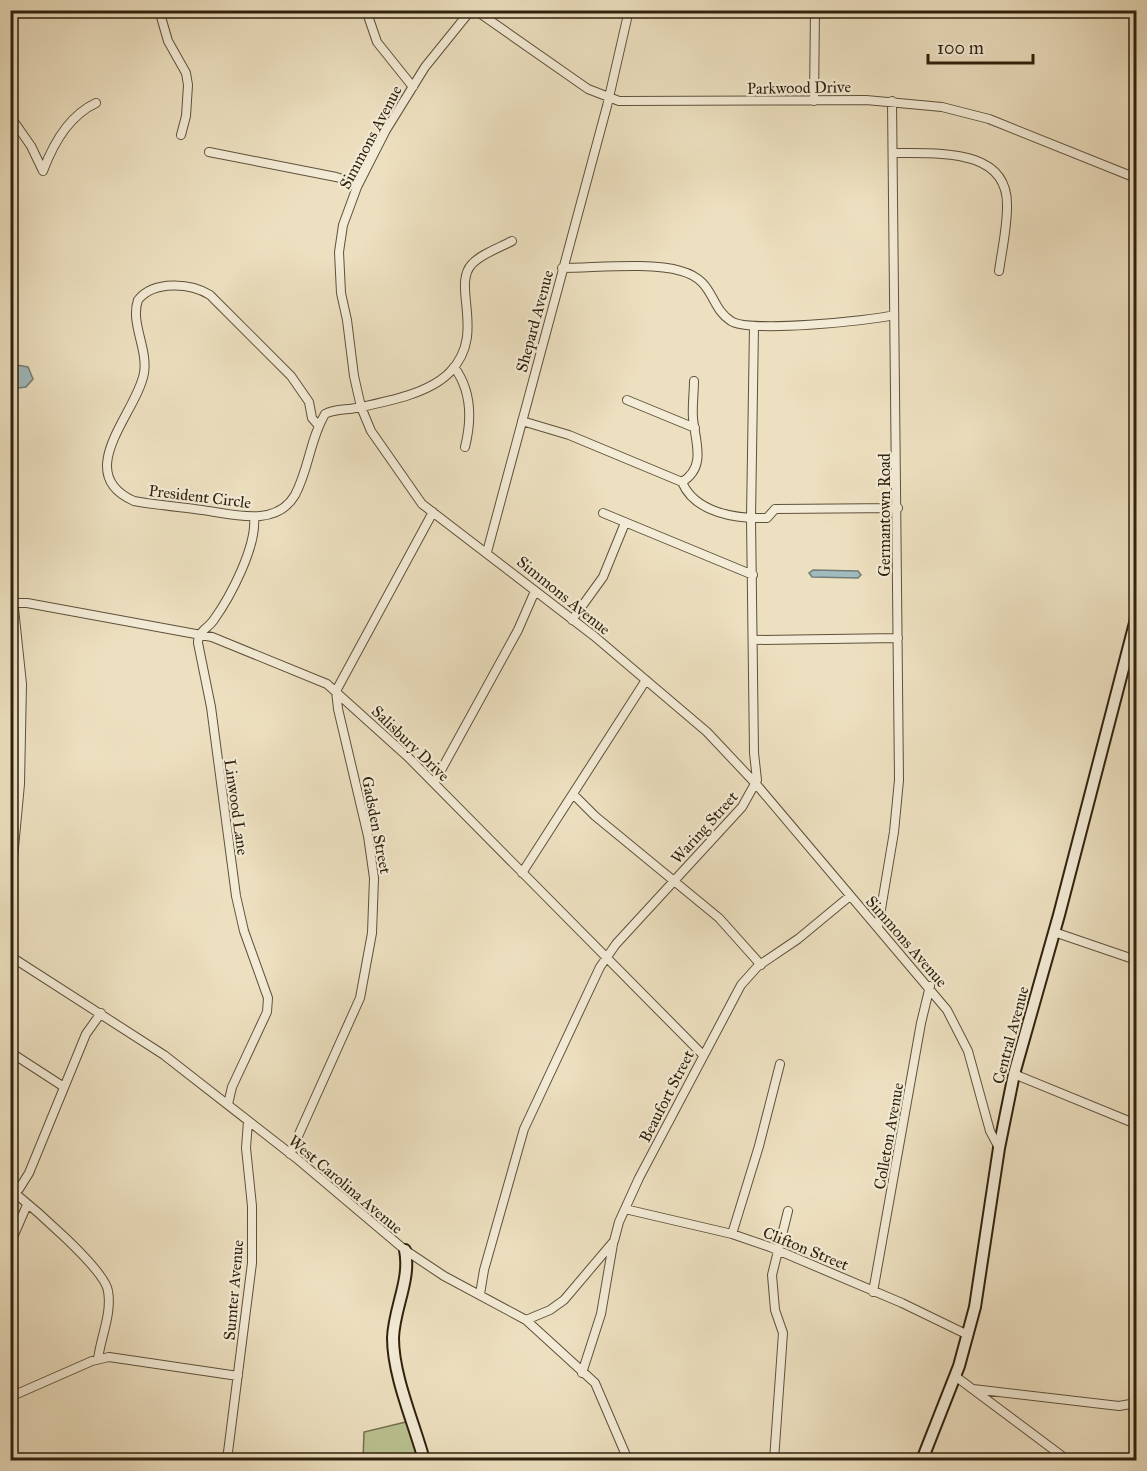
<svg xmlns="http://www.w3.org/2000/svg" width="1147" height="1471" font-family="'IM FELL Great Primer',serif">
<rect width="100%" height="100%" fill="#ede0c0"/>
<filter id="stains"><feTurbulence type="fractalNoise" baseFrequency=".00333" numOctaves="4"/><feColorMatrix values="0 0 0 0 .2 0 0 0 0 .09 0 0 0 0 .02 0 0 0 .5 -.17"/></filter>
<radialGradient id="worn" r=".72"><stop offset=".6" stop-color="#630" stop-opacity="0"/><stop offset="1" stop-color="#630" stop-opacity=".3"/></radialGradient>
<path fill="#bac291" stroke="#74724f" stroke-width="1.5" d="M410 1421 420 1460H363L364 1432Z"/>
<path fill="#a0babe" stroke="#737d77" stroke-width="1.5" d="M11 364 28 367 33 379 26 387 11 389Z
M813 570 858 571 861 575 858 578 812 577 809 573Z"/>
<g fill="none" stroke-linecap="round" stroke-linejoin="round">
<defs>
<path id="street" d="M159 10 168 41 186 73 188 85 186 116 181 135
M366 10 377 42 413 87
M471 10 425 67 386 130 357 187 343 225 339 252 341 293 347 320 354 376 361 407 371 431 422 504 594 636 707 732 756 784 947 1010 968 1051 990 1131 999 1148
M475 10 588 89 619 101 866 100 942 107 989 119 1136 178
M814 101 815 10
M10 116 31 146 43 171
M209 152 336 177 350 181 357 187
M893 153C934 154 1009 146 1007 207 1007 228 1002 250 999 271
M43 171C53 144 70 115 96 103
M562 268C595 268 651 262 681 271 715 280 709 307 731 321 748 333 869 321 894 315
M454 367C472 391 472 419 465 447
M627 400 695 428
M522 421 569 435 682 482C695 513 736 519 767 518L775 509 898 508
M318 425 312 418 309 402 291 376 210 295C191 283 154 280 138 300 130 323 148 348 144 373 137 413 71 473 134 501 157 505 179 507 202 510 232 514 276 528 295 495 309 469 310 439 325 414 334 409 346 410 356 408 385 402 429 394 450 372 487 334 451 286 472 264 481 254 499 248 512 241
M682 482C707 467 695 441 693 418 692 406 694 393 694 381
M603 513 753 575
M487 552 607 106 629 10
M10 571 22 684 20 784 10 890
M14 603H27L212 637 327 684 408 757 703 1055
M572 620 603 577 625 523
M753 640 898 638
M434 783 518 630 535 591
M573 794 595 816 719 918 761 965
M522 873 646 680
M878 927 894 832 899 780 892 101
M1054 932 1136 960
M10 956 164 1055 296 1158 405 1250 444 1276 526 1320 595 1383 628 1460
M10 1052 64 1087
M1014 1074 1136 1124
M228 1104 232 1087 267 1012 268 998 244 931 236 896 211 707 198 643C198 631 207 629 213 621 231 596 257 546 254 517
M290 1154 360 998 372 933 374 878 368 836 338 709 336 691 433 512
M10 1189C31 1206 105 1269 108 1291 112 1314 101 1336 98 1359
M13 1191 19 1189 29 1173 86 1034 101 1013
M625 1209 732 1234 770 1247 902 1303 968 1335
M732 1234 759 1146 780 1064
M10 1244 27 1205
M873 1292 921 1023 930 986
M480 1294 484 1270 524 1129 600 967 616 944 742 807 757 780 754 753 751 518 754 326
M526 1320 550 1310 564 1300 614 1241 619 1222 639 1178 741 985 758 966 798 939 850 896
M582 1373 601 1314 613 1244
M955 1376 1062 1456 1063 1460
M973 1389 1119 1406 1136 1403
M10 1397 92 1361 109 1357 238 1376
M227 1460 252 1263V1206L246 1148 248 1121
M774 1460 783 1333 775 1310 772 1275 788 1211"/>
<path id="secondary" d="M405 1250C411 1280 394 1308 393 1338 393 1376 414 1423 424 1460
M922 1460 959 1366 975 1307 999 1148 1014 1074 1059 915 1136 619"/>
</defs>
<use href="#street" stroke="#5e513a" stroke-width="10"/>
<use href="#secondary" stroke="#2f210d" stroke-width="14"/>
<use href="#street" stroke="#f3ebd6" stroke-width="8"/>
<use href="#secondary" stroke="#f3ebd6" stroke-width="10"/>
</g>
<g text-anchor="middle" stroke-width="4.5" stroke-linejoin="round" paint-order="stroke">
<g font-size="16" fill="#2f210d" stroke="#f3ebd6">
<text transform="translate(799 87) rotate(-1)" y="6">Parkwood Drive</text>
<text transform="translate(370 137) rotate(-62)" y="6">Simmons Avenue</text>
<text transform="translate(534 321) rotate(-75)" y="6">Shepard Avenue</text>
<text transform="translate(200 496) rotate(7)" y="6">President Circle</text>
<text transform="translate(884 515) rotate(-90)" y="6">Germantown Road</text>
<text transform="translate(564 595) rotate(39)" y="6">Simmons Avenue</text>
<text transform="translate(411 743) rotate(44)" y="6">Salisbury Drive</text>
<text transform="translate(237 807) rotate(82)" y="6">Linwood Lane</text>
<text transform="translate(377 825) rotate(79)" y="6">Gadsden Street</text>
<text transform="translate(704 827) rotate(-48)" y="6">Waring Street</text>
<text transform="translate(907 941) rotate(49)" y="6">Simmons Avenue</text>
<text transform="translate(1010 1035) rotate(-75)" y="6">Central Avenue</text>
<text transform="translate(666 1096) rotate(-63)" y="6">Beaufort Street</text>
<text transform="translate(888 1136) rotate(-80)" y="6">Colleton Avenue</text>
<text transform="translate(346 1184) rotate(40)" y="6">West Carolina Avenue</text>
<text transform="translate(806 1248) rotate(22)" y="6">Clifton Street</text>
<text transform="translate(233 1290) rotate(-85)" y="6">Sumter Avenue</text>
</g>
</g>
<rect width="1147" height="1471" fill="none" stroke="#ede0c0" stroke-width="36"/>
<rect x="12" y="12" width="1123" height="1447" fill="none" stroke="#2f210d" stroke-width="3"/>
<rect x="18" y="18" width="1111" height="1435" fill="none" stroke="#2f210d" stroke-width="1.5"/>
<path d="M928 54v9h105v-9" fill="none" stroke="#2f210d" stroke-width="3"/>
<text x="937" y="54" font-size="18" fill="#2f210d" stroke="#f3ebd6" stroke-width="4.5" paint-order="stroke">100 m</text>
<rect width="100%" height="100%" filter="url(#stains)"/>
<rect width="100%" height="100%" fill="url(#worn)"/>
</svg>
